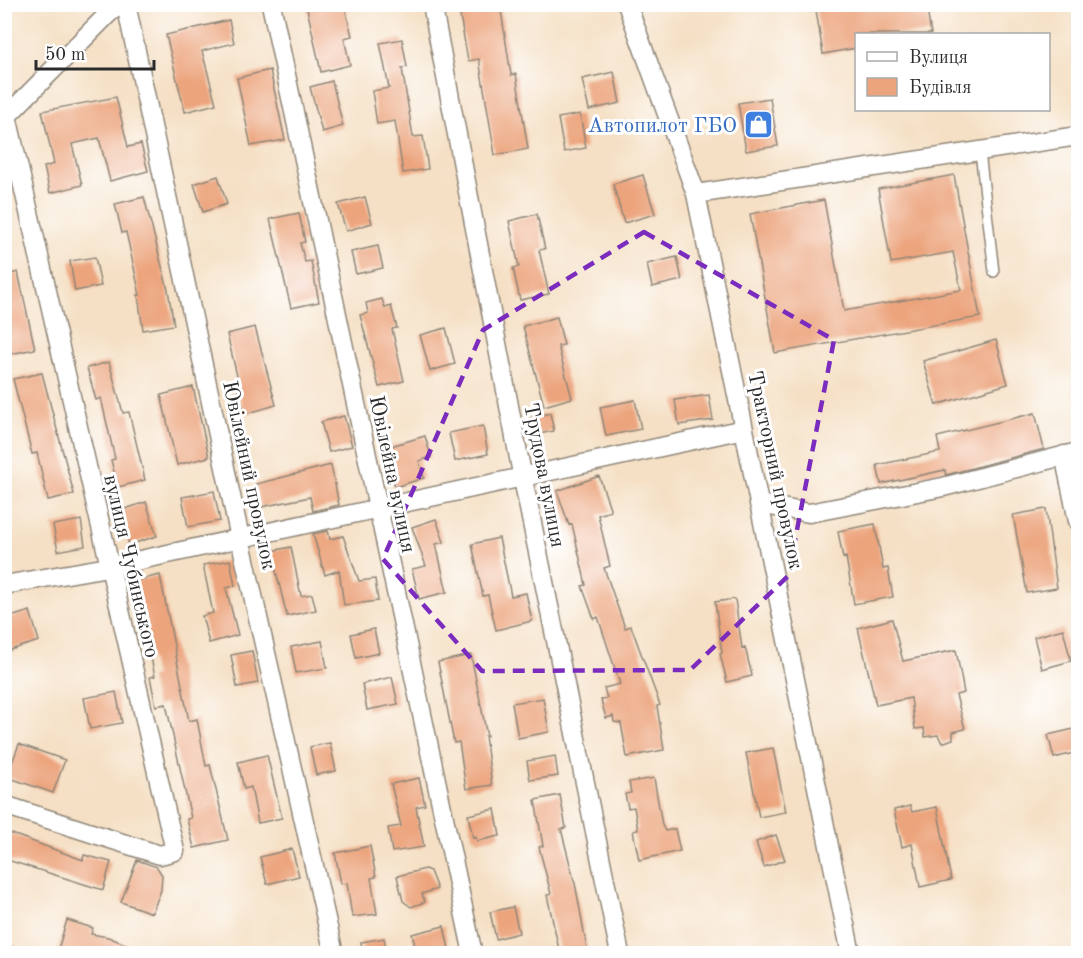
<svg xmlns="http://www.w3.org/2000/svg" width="1083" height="958" font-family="'Old Standard TT',serif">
<rect width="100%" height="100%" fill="#fff"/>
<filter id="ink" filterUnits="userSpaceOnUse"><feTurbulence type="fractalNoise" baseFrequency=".0167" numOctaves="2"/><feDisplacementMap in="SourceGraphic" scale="12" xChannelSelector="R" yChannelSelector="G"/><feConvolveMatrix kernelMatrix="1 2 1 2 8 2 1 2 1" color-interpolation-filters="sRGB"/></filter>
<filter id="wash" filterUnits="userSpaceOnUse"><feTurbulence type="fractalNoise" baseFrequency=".008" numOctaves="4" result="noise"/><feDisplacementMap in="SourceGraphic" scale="24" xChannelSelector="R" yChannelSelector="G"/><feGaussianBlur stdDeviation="1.35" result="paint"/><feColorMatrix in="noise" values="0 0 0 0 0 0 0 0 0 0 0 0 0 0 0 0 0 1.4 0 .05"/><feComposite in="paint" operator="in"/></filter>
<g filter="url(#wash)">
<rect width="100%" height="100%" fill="#f5e0c5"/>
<g id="blocks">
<path fill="#eca47d" d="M306 4H344L352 36 344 38 350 65 321 72Z
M458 4H500L511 75 516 74 528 149 495 155 479 59 468 61Z
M848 4H926L931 34H856V48L823 54 816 10Z
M229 20 234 43 202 51 216 104 185 112 166 35Z
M402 39 407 67 402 68 413 137 423 136 428 169 403 173 395 121 377 124 372 91 389 88 380 43Z
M270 70 285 140 251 146 237 78Z
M614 72 620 103 589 110 582 79Z
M332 81 343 126 322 132 310 87Z
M116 97 128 147 141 144 148 171 110 181 99 138 72 144 82 185 50 193 44 167 54 164 42 111Z
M770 98 778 146 746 151 738 103Z
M580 114 586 148 564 152 558 118Z
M643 175 655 214 624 223 613 184Z
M954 175 980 317 775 353 750 214 824 200 844 311 961 290 953 252 891 263 878 189Z
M218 176 227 204 203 212 194 184Z
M144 197 168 290 174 325 143 330 138 295H140L126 232 122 233 115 204Z
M365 197 372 223 346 231 338 204Z
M299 213 305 242 300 243 305 262 311 261 319 302 291 308 270 219Z
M537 214 545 249 539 250 549 294 520 300 513 268 519 267 509 221Z
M378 246 383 268 356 274 351 252Z
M95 257 101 286 75 291 70 261Z
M677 257 682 280 652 287 647 264Z
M18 272 35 349 10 354 4 327V276Z
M382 299 385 308 391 306 397 328 392 329 404 381 379 387 360 315 368 313 366 303Z
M557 317 564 345 558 346 572 398 544 406 523 326Z
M255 327 276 405 245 414 235 381 238 380 227 334Z
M446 328 455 364 430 371 420 335Z
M996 340 1008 384 936 405 923 361Z
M109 362 123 413 129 412 145 480 118 487 111 460 115 459 101 398 96 400 87 368Z
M42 373 74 494 48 500 37 453 32 454 13 379Z
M193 387 209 457 177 465 161 395Z
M709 395 713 420 679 425 675 400Z
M635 400 641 429 606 436 600 407Z
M550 413 554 431 534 435 530 418Z
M1035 413 1044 449 946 475 945 470 881 484 877 465 940 452 937 437Z
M344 416 352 446 329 452 321 422Z
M483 426 488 454 455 461 449 433Z
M425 436 431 457 419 461 424 478 395 487 384 448Z
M331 465 339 505 313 511 310 497 261 507 256 484Z
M599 476 611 511 598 515 610 566 604 568 625 628 631 626 660 705 657 706 664 750 627 757 621 723 614 722 613 716 606 718 601 700 607 698 604 688 620 684 598 617 594 619 582 586 586 585 572 524 569 525 557 491Z
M214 491 220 521 188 527 182 497Z
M146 502 157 536 129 545 119 511Z
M1046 509 1057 588 1027 593 1013 515Z
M436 519 444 542 436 544 447 592 419 599 412 569 426 566 412 527Z
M81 520 85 546 58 551 53 525Z
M875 524 883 569 888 568 893 597 854 604 846 557 843 558 838 531Z
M328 531 330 539 343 536 359 581 375 579 378 601 344 605 339 570 325 575 313 534Z
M499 538 511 596 526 593 532 621 496 630 488 595 483 596 472 544Z
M291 547 301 596 312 594 316 610 287 616 271 551Z
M230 560 235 586 226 588 238 635 209 643 202 616 213 613 203 565Z
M160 575 189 721 197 719 206 766 210 765 228 840 194 848 187 819 191 818 166 704 156 706 150 677 155 676 134 581Z
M735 599 742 648 745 647 752 676 727 682 720 654 722 653 715 602Z
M30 611 39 641 4 652V619Z
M892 619 903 661 956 650 964 693 956 695 965 729 953 732V739L942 743 938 735 925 737 924 728 915 729 911 698 876 705 858 628Z
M374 629 379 653 356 658 351 634Z
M1063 629 1071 661 1042 669 1034 637Z
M322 641 327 668 296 673 291 647Z
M252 651 258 683 237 687 231 655Z
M471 655 487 736H485L492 785 466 789 459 742 454 743 438 662Z
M392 677 398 704 367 710 362 684Z
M116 692 122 723 90 729 84 698Z
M543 698 549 732 518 738 512 703Z
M1078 728V752L1054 758 1048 735Z
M330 743 336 771 316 775 310 747Z
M19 744 65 760 53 793 7 777Z
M773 748 786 812 759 817 746 753Z
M267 755 282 818 258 823 251 787 244 789 238 762Z
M555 756 558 776 530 780 527 761Z
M419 778 425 805 416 807 424 847 392 852 388 828 401 826 391 784Z
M654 778 662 825 665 831 675 829 680 851 639 860 633 831 638 830 634 807 628 808 625 794 631 793 629 782Z
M560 795 566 828 561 829 576 888 588 954H560L547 895 551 894 539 847 543 846 535 800Z
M910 806 912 812 937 807 951 880 920 887 912 844 902 847 894 810Z
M495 809 500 836 477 841 476 837 473 838 468 815Z
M4 831 83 860 84 855 111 862 103 890 4 859Z
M776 835 785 860 764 867 756 842Z
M370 846 376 877 371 878 377 914 352 917 347 883 341 884 335 853Z
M292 849 299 876 267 884 260 857Z
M137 860 157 867 162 875 161 890 152 913 121 902Z
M425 869 430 871 437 889 422 894 425 902 411 907 403 901 397 876Z
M513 907 519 933 496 939 490 912Z
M67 920 93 928 91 934 108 937 150 954H73L58 949Z
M444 926 450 954H417L412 934Z
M384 938 387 954H363L361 942Z"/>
</g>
</g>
<g filter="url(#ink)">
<use href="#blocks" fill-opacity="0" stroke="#908678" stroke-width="1.5"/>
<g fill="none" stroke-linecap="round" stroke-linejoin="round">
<defs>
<path id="service" d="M980 152 994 272"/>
<path id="minor" d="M126 4 240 538 334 954
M271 4 473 954
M432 4 523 479 620 954
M627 4 696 194 851 954
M4 119 118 4
M696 194 1078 136
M1064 455 1078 521
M759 504 809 513 943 487 1078 452
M4 585 108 567 744 429
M4 805 160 855 175 851 7 116
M4 953 6 954"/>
</defs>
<use href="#service" stroke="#908678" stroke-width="12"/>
<use href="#minor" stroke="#908678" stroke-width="21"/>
<use href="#service" stroke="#fff" stroke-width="9"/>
<use href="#minor" stroke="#fff" stroke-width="18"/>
</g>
</g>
<path fill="none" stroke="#7b2cbf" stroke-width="4.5" stroke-dasharray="12 8" stroke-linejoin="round" d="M644 232 834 340 788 576 690 670 482 671 383 559 483 330Z"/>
<defs>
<symbol id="shop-square" viewBox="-11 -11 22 22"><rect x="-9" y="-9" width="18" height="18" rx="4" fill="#3f7fe0" stroke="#fff"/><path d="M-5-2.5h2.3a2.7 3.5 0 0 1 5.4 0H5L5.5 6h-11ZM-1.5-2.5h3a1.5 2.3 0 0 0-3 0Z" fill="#fff"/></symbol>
</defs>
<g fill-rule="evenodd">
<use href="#shop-square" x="742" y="108" width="33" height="33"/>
</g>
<g text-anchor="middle" stroke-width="6" stroke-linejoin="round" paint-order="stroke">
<g font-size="21" fill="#366cbe" stroke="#fff" text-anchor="end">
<text x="737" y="132">Автопилот ГБО</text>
</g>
<g font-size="21" fill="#2b2b2b" stroke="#fff">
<text transform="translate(776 470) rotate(78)" y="7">Тракторний провулок</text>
<text transform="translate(393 474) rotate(78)" y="7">Ювілейна вулиця</text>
<text transform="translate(250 475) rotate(78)" y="7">Ювілейний провулок</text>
<text transform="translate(545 475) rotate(79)" y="7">Трудова вулиця</text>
<text transform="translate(132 566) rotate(77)" y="7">вулиця Чубинського</text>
</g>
</g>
<rect width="1083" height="958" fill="none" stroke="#fff" stroke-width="24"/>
<rect x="855" y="33" width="195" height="78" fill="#ffffff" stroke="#aaaaaa" stroke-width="1.5"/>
<rect x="867" y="52" width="30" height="9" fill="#ffffff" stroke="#aaaaaa" stroke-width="1.5"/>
<text x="909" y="63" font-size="18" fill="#2b2b2b">Вулиця</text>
<rect x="867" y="78" width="30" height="18" fill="#eca47d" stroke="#aaaaaa" stroke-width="1.5"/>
<text x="909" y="93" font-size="18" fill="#2b2b2b">Будівля</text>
<path d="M36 60v9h118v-9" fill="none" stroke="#2b2b2b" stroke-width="3"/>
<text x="45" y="60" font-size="18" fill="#2b2b2b" stroke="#ffffff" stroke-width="4.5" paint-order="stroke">50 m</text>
</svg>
